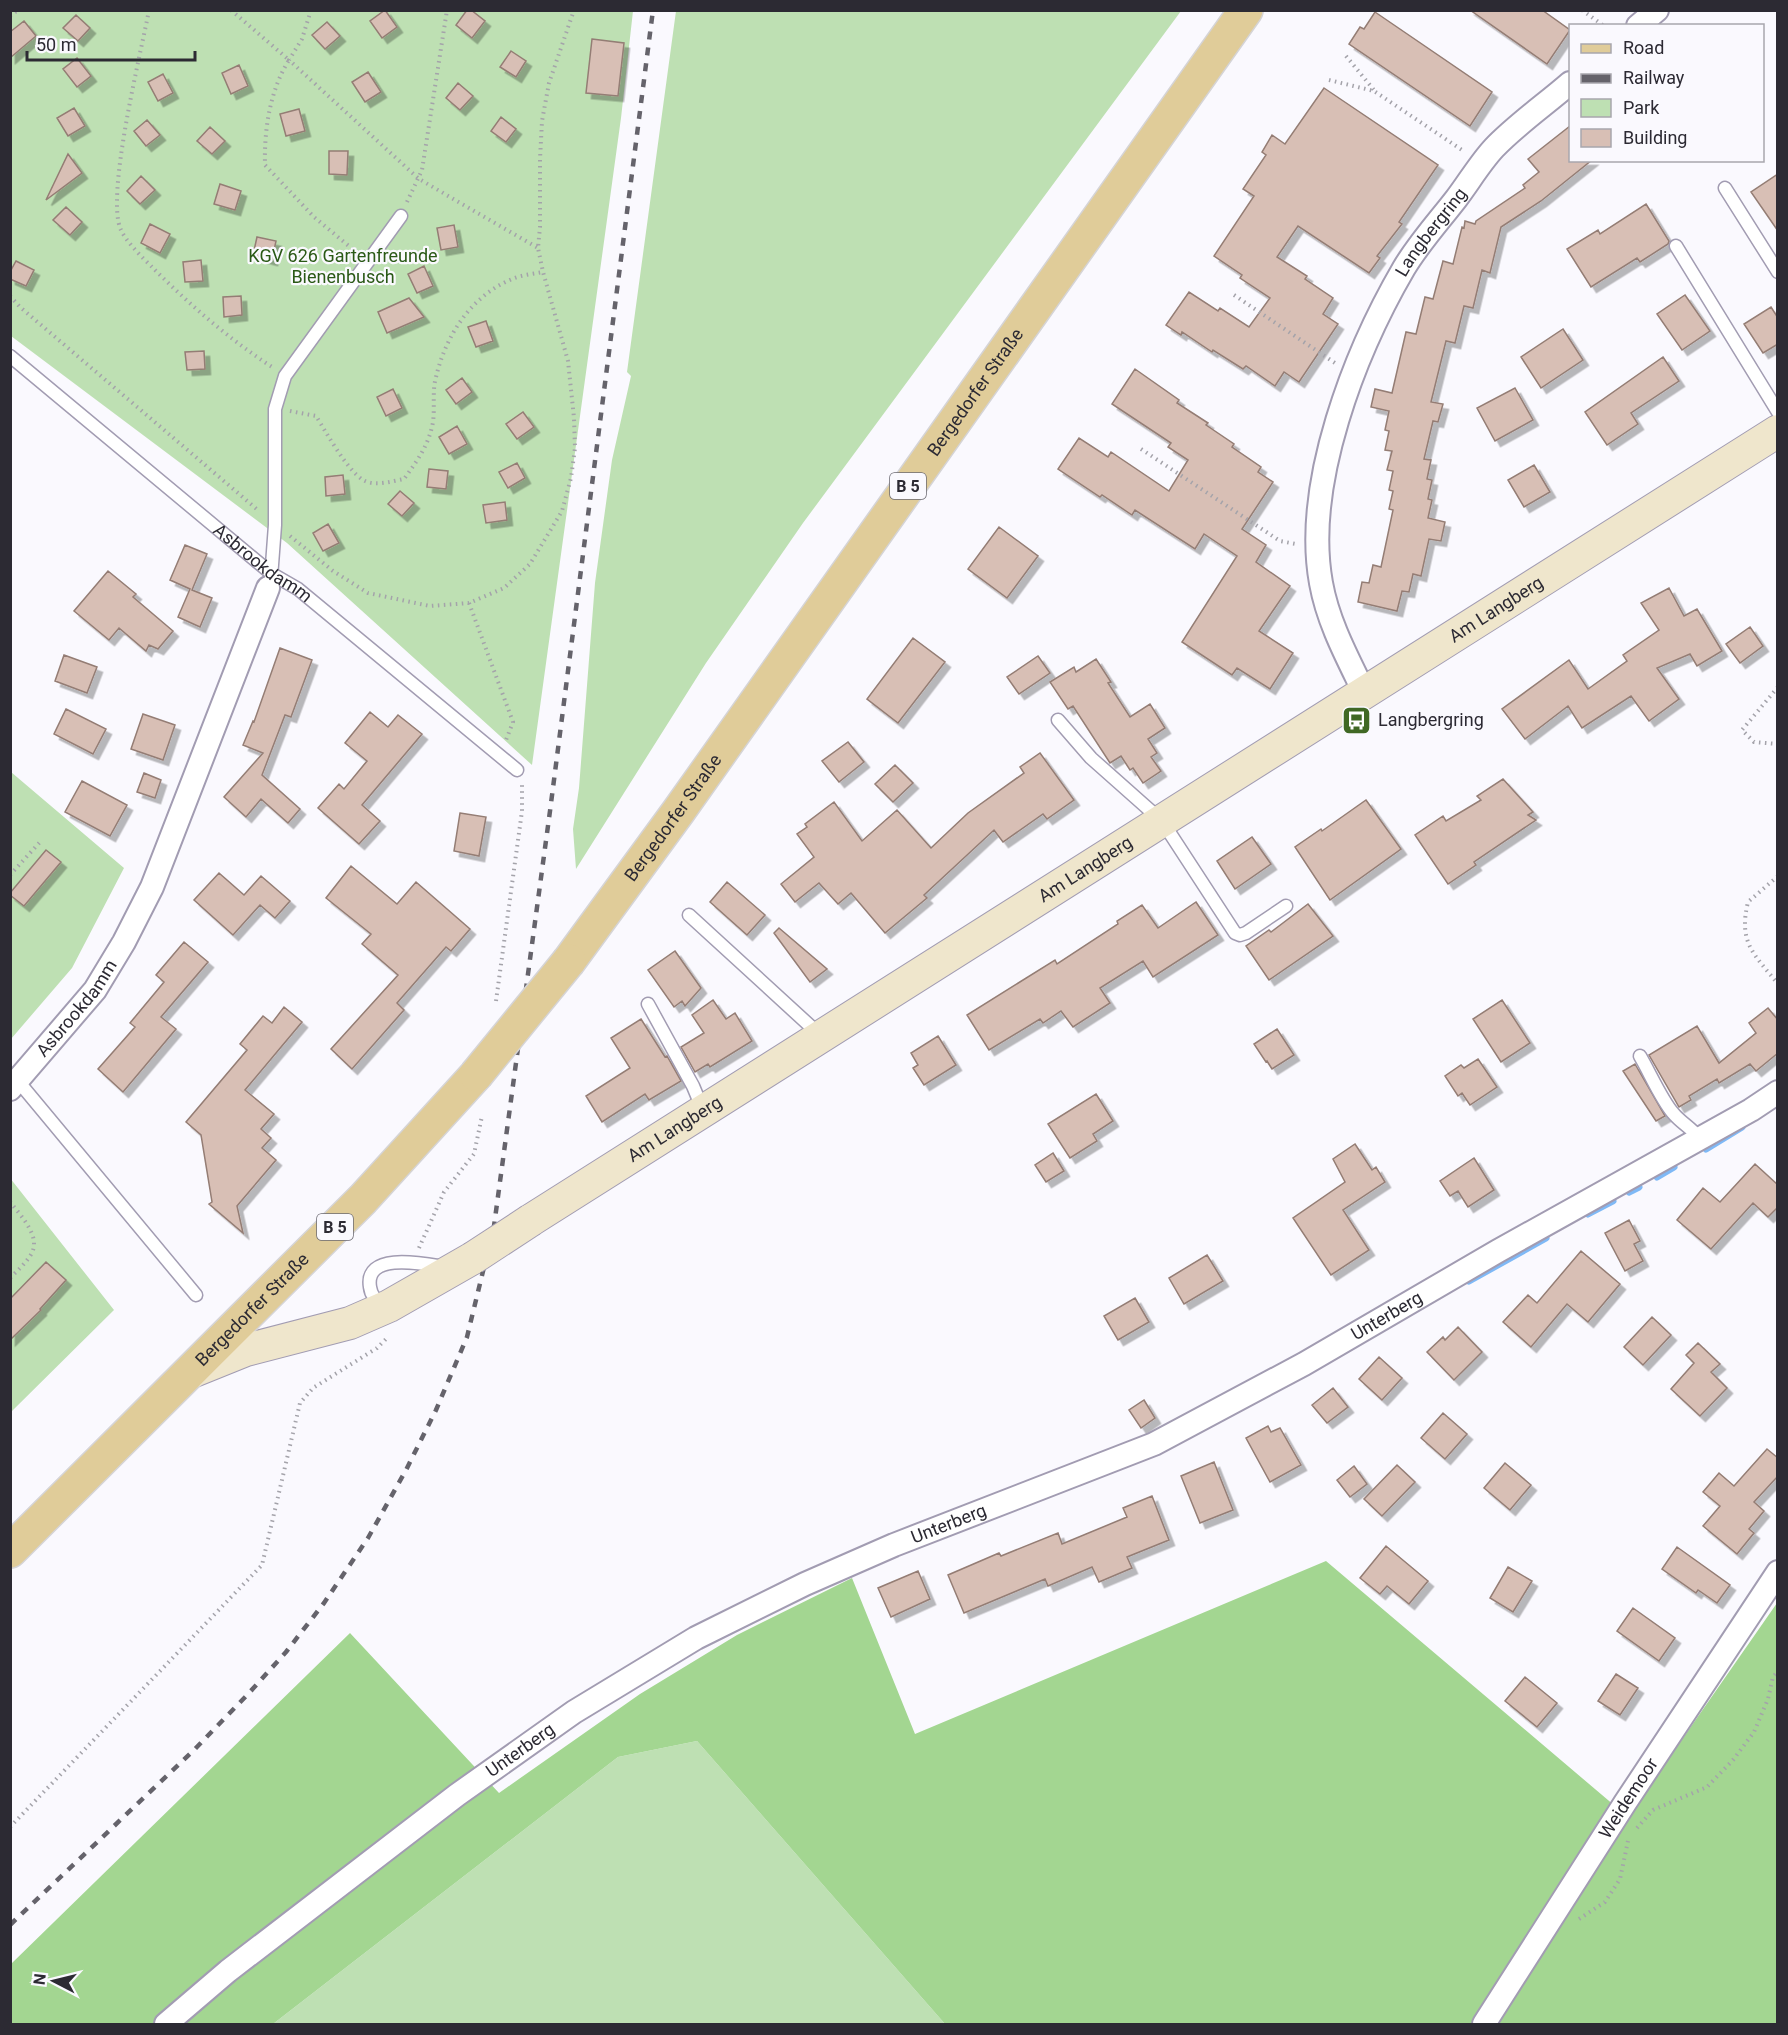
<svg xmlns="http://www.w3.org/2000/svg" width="1788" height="2035" font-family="Roboto,sans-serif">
<defs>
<filter id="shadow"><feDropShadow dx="5.5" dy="5.5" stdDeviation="0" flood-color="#0004"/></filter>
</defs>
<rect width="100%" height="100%" fill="#faf9fe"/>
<path fill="#bee0b3" d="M10 11H633L621 118 532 765 287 543 11 336Z
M676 11H1181L803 523 706 663 576 869 573 829 579 788 595 583 612 460 631 376 627 372Z
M11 772 124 868 72 968 11 1039Z
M10 1178 114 1310 11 1412H10Z
M697 1741 945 2024H273L618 1757Z"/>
<path fill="#a3d691" d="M1326 1561 1628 1817 1777 1603V2024H945L697 1741 618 1757 273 2024H11V1964L350 1633 499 1793 640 1694 737 1635 852 1578 915 1734Z"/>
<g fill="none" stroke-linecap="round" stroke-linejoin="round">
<path stroke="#7fb9f6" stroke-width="7" d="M1706 1149 1742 1127
M1657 1177 1674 1167
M1629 1192 1639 1187
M1588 1214 1613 1201
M1469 1281 1546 1238"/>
</g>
<path fill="#d8bfb5" stroke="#947d74" stroke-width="1.5" filter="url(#shadow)" d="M385 10 397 27 382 38 370 21Z
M467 10H471L485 21 472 38 456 25Z
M1470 10H1542L1570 30 1547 64Z
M1375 12 1492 92 1470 126 1349 44 1360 27 1364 29Z
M76 15 90 28 78 41 63 28Z
M24 21 36 36 10 58V32Z
M327 22 340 36 325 49 312 35Z
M592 39 624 43 618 96 586 93Z
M511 51 526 61 516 77 500 67Z
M77 58 91 76 77 87 63 69Z
M239 65 248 86 231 94 222 73Z
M368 72 381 92 365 102 352 82Z
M163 74 173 93 158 101 148 82Z
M458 83 473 96 460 110 446 98Z
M1324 88 1438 165 1399 222 1402 224 1377 256 1380 258 1369 273 1298 226 1277 257 1307 276 1305 279 1333 298 1323 314 1338 324 1299 382 1284 372 1275 386 1246 366 1243 369 1213 350 1212 352 1182 332 1181 335 1166 325 1189 292 1218 311 1220 308 1249 327 1270 298 1240 278 1242 275 1214 256 1254 196 1243 189 1266 155 1262 152 1272 135 1285 144Z
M74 108 85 126 68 136 57 118Z
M299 109 305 131 286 136 280 114Z
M501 117 516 129 506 142 491 131Z
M147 120 160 135 146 146 134 131Z
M1570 126V160H1592L1541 201 1501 227 1490 273 1482 270 1473 308 1464 306 1455 343 1446 341 1431 402 1443 404 1438 422 1433 421 1424 459 1431 460 1427 479 1432 480 1428 499 1432 500 1428 518 1445 522 1441 541 1429 539 1421 576 1413 574 1409 592 1402 591 1397 611 1358 602 1362 582 1369 583 1373 565 1381 567 1393 510 1389 509 1393 491 1389 490 1393 471 1387 470 1392 451 1385 450 1389 431 1385 430 1389 411 1371 407 1375 389 1392 393 1406 332 1416 334 1425 297 1433 299 1443 261 1453 264 1462 227 1464 228 1465 221 1475 224 1476 221 1525 188 1523 185 1539 172 1528 159Z
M210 127 225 141 212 154 197 141Z
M329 151H348L347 175 329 174Z
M68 154 82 173 46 200Z
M1778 174V231L1751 192Z
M141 176 155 190 140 204 127 191Z
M220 184 241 191 235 210 214 204Z
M1646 204 1669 241 1668 244 1640 262 1637 258 1591 287 1567 249 1598 230 1600 234Z
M66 207 82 222 70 235 53 220Z
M150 224 170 234 160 253 141 243Z
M454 225 458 247 441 250 437 228Z
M257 237 276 241 272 260 253 255Z
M201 260 203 281 185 282 183 262Z
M16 261 34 270 26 286 10 279V272Z
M424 266 433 286 417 293 408 274Z
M1685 295 1710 331 1682 350 1657 314Z
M241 296 242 315 224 317 223 297Z
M409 298 424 317 387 333 378 312Z
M1771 307 1778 318V344L1763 353 1744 324Z
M486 321 493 341 476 347 468 327Z
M1563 329 1583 360 1541 388 1521 357Z
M204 351 205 369 187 370 185 352Z
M1663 357 1679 381 1631 413 1638 424 1607 445 1585 412Z
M1135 369 1179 400 1177 403 1208 423 1206 425 1234 444 1232 447 1261 467 1258 472 1273 482 1242 529 1266 545 1256 562 1290 586 1259 631 1293 653 1270 689 1237 668 1232 675 1182 642 1237 556 1204 534 1195 549 1135 510 1132 515 1102 495 1100 497 1058 469 1079 438 1108 457 1111 452 1169 491 1188 460 1168 447 1171 443 1112 404Z
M462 378 472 392 456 404 446 390Z
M1515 388 1533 420 1495 441 1477 408Z
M393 389 402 408 386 416 377 397Z
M523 412 534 427 517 439 506 424Z
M457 426 467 444 449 454 439 437Z
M517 463 525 478 508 488 499 472Z
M1534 465 1550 492 1524 507 1508 480Z
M429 469 448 471 446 489 427 487Z
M343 475 345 494 326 496 325 477Z
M400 491 414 503 402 516 388 504Z
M505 502 507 520 486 523 483 505Z
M328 524 339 543 323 551 313 533Z
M999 527 1038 556 1007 598 968 569Z
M185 545 207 554 192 590 212 598 200 627 178 617 190 589 170 580Z
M108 571 136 594 133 597 173 631 158 649 149 645 146 651 119 628 109 640 74 611Z
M1669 588 1684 616 1697 609 1722 651 1697 666 1690 654 1657 668 1679 699 1649 721 1631 696 1582 728 1568 706 1525 739 1502 709 1569 660 1588 689 1627 661 1623 655 1659 630 1641 603Z
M1750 627 1763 646 1740 663 1726 644Z
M913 638 945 662 898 723 867 699Z
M280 648 312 660 291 717 285 715 262 775 300 809 288 823 261 799 246 817 224 797 263 753 243 745 253 721 254 722Z
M64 655 97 667 87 693 55 681Z
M1038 656 1050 673 1019 694 1007 677Z
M1096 659 1111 682 1108 683 1130 717 1150 704 1165 728 1148 739 1157 753 1151 757 1161 771 1143 783 1133 768 1130 770 1121 756 1110 763 1073 706 1068 709 1050 682 1074 667 1076 672Z
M66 709 106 729 93 754 54 734Z
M370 712 388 727 398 715 422 734 362 805 380 821 359 844 318 808 339 784 344 789 367 761 345 743Z
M143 714 175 725 163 760 131 749Z
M848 742 864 762 839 782 822 761Z
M1040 753 1074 800 1047 819 1043 814 1003 842 994 830 924 895 927 898 885 933 851 893 838 904 819 883 795 902 781 884 814 857 797 834 807 827 805 824 834 802 862 841 897 810 931 848 968 813 1024 773 1020 767Z
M895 765 913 783 893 802 875 784Z
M144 773 161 780 155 798 137 792Z
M1503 779 1533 812 1528 815 1536 820 1474 862 1476 865 1448 884 1415 835 1443 816 1446 821 1481 800 1477 796Z
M82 781 127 805 110 836 65 812Z
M1366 800 1401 849 1330 900 1295 847 1321 829 1322 831Z
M460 813 486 817 479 856 454 851Z
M1252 837 1271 864 1235 889 1217 861Z
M46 850 61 862 24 906 10 895V893Z
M351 866 397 904 416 882 470 929 451 951 446 947 397 1003 404 1010 352 1069 331 1049 398 975 362 944 371 934 326 898Z
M219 873 244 895 261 876 290 901 275 918 260 905 233 935 194 900Z
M727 882 765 915 747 935 710 902Z
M1196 902 1218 935 1153 977 1143 961 1100 988 1110 1003 1073 1027 1061 1011 1043 1023 1040 1019 989 1050 967 1015 1055 960 1057 964 1118 924 1117 921 1142 905 1158 928Z
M1308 904 1333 936 1269 980 1246 946 1269 930 1271 932Z
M779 928 827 969 810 982 774 933Z
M184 942 208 962 161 1017 176 1029 123 1092 98 1069 135 1027 130 1023 164 982 156 975Z
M675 951 701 988 685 1006 682 1001 674 1007 648 970Z
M713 1000 726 1019 735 1013 752 1041 710 1067 708 1064 695 1072 681 1047 704 1033 692 1015Z
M1502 1000 1530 1043 1501 1062 1473 1019Z
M284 1007 302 1022 245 1090 274 1114 261 1129 271 1138 262 1148 276 1160 237 1206 243 1233 209 1204 212 1202 201 1135 186 1122 247 1050 240 1044 263 1016 272 1023Z
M1768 1008 1778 1020V1053L1756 1071 1750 1064 1719 1083 1717 1079 1689 1096 1691 1100 1679 1107 1649 1055 1697 1026 1719 1063 1756 1033 1749 1023Z
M641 1019 665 1057 667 1056 681 1081 649 1100 645 1094 602 1122 586 1096 630 1068 611 1038Z
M1277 1029 1294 1055 1272 1069 1267 1061 1266 1062 1254 1044Z
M938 1036 956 1065 924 1085 913 1068 918 1065 911 1053Z
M1478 1059 1497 1087 1470 1105 1462 1093 1458 1096 1445 1076 1461 1065 1464 1068Z
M1635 1064 1665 1116 1656 1121 1623 1071Z
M1096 1094 1113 1121 1093 1134 1097 1141 1070 1158 1048 1124Z
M1355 1144 1372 1170 1376 1167 1385 1182 1343 1210 1369 1250 1331 1275 1293 1218 1345 1182 1333 1159Z
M1053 1153 1064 1171 1046 1182 1035 1165Z
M1474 1158 1494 1190 1468 1207 1458 1191 1450 1196 1440 1181Z
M1755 1164 1778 1185V1207L1768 1217 1753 1203 1711 1249 1677 1220 1703 1188 1720 1202Z
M1629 1220 1640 1241 1634 1244 1643 1261 1625 1271 1605 1233Z
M1581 1251 1620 1284 1588 1322 1567 1304 1531 1347 1503 1322 1528 1295 1537 1303Z
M1207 1255 1223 1281 1184 1304 1169 1278Z
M46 1262 66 1280 40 1309 41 1310 10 1340V1299Z
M1135 1298 1149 1322 1118 1340 1104 1316Z
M1652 1317 1671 1335 1643 1365 1624 1347Z
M1458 1327 1482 1352 1454 1380 1427 1352 1443 1337 1445 1340Z
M1698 1343 1720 1364 1711 1372 1727 1388 1700 1416 1671 1389 1694 1363 1686 1355Z
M1379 1357 1402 1378 1382 1400 1359 1379Z
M1333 1388 1348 1407 1327 1423 1312 1405Z
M1144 1400 1155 1418 1141 1428 1129 1410Z
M1443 1413 1467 1434 1445 1459 1421 1438Z
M1268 1426 1271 1432 1280 1428 1301 1465 1270 1482 1246 1438Z
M1767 1449 1778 1458V1476L1754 1502 1764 1511 1749 1529 1754 1533 1737 1554 1703 1526 1720 1506 1703 1492 1719 1473 1734 1486Z
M1214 1462 1233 1510 1200 1523 1181 1476Z
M1505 1463 1531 1485 1510 1510 1484 1488Z
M1397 1465 1415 1482 1382 1516 1364 1499Z
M1354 1466 1367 1484 1350 1497 1337 1480Z
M1152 1496 1169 1540 1127 1557 1132 1568 1099 1582 1092 1567 1048 1586 1045 1579 964 1613 948 1575 999 1553 1001 1556 1058 1533 1062 1544 1127 1517 1123 1508Z
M1386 1546 1428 1581 1409 1604 1387 1586 1380 1594 1360 1578Z
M1677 1547 1730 1585 1717 1603 1698 1590 1696 1593 1662 1569Z
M1508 1567 1532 1581 1513 1612 1490 1598Z
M918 1571 930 1599 891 1617 878 1588Z
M1633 1608 1675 1638 1659 1661 1617 1631Z
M1616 1674 1638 1688 1620 1715 1598 1701Z
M1525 1677 1557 1703 1537 1727 1505 1701Z"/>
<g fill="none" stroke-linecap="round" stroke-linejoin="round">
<defs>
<g id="lane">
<path d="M1725 188 1778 272"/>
<path d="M1676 246 1778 412"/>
<path id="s1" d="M10 356 272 574 298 589 517 770"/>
<path d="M271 578 275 525V409L285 376 401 216"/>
<path d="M1058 720 1091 758 1162 821 1235 933 1240 935 1246 933 1286 906"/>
<path d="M689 915 820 1035"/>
<path d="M648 1004 693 1086 703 1110"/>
<path d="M1640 1056C1650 1073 1661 1099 1673 1113 1681 1123 1692 1128 1700 1139"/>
<path d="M18 1081 196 1295"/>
<path d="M383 1305C376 1301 371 1295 370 1287 364 1251 425 1264 444 1267"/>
</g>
<g id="street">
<path d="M1638 26 1657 10"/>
<path id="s2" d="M1364 692C1347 657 1328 622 1321 583 1303 484 1355 352 1404 268 1419 243 1439 221 1456 199 1469 182 1480 163 1494 148 1517 124 1546 104 1570 83"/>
<path id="s3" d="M10 1089 95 990 124 942 152 887 268 588"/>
<path id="s4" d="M166 2024 228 1971 457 1795 574 1712 696 1638 805 1584 894 1545 1154 1444 1304 1364 1498 1251 1751 1110 1778 1092"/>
<path id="s5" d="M1484 2024 1625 1803 1778 1572"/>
</g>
<g id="secondary">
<path id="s6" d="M531 1220 1778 431"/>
<path d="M189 1373 246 1350 350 1323 389 1306 473 1258"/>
</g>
<g id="primary">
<path id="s7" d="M569 961 678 812 1246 10"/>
<path id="s8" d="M10 1551 363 1199 476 1075"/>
</g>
</defs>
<use href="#lane" stroke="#a29cb2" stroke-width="15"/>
<use href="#street" stroke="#a29cb2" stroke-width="26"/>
<use href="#secondary" stroke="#a29cb2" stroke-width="34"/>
<use href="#primary" stroke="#d5d4d6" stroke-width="36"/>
<path stroke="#a4a3aa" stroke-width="4" stroke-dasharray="1.5 4.5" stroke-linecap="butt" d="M149 10C141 53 105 197 121 230 127 243 144 259 153 268 190 305 229 339 272 367
M231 10 289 60C270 90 264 130 265 165L314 217 356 252
M311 10 302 39 289 60 419 179 538 248
M1582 10 1604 26
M10 16 18 10
M1346 56 1374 90
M1329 80 1374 91 1465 152
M407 202 422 170 447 10
M1234 295 1335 363
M10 296 20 307 259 511
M290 411 316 416C326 432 347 470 363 480 375 487 392 481 404 479 417 461 429 445 433 422 435 407 432 391 436 377 446 335 471 296 512 279 521 275 533 274 543 272
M1141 449 1280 541 1296 544
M290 536 333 571 368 593 430 606 469 603 504 588 530 564 562 511 571 478 575 448 574 418 568 361 543 272 538 248 540 227V159L542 121 549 83 574 10
M469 603 513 722 506 740
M1778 687 1742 730 1754 742 1778 744
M10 875 40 842
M1778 876 1748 902C1738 943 1754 954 1778 984
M496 1001 522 811V785
M10 1202C21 1216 43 1238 30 1256 25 1264 17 1271 10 1278
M419 1248 444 1192 474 1154 482 1116
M10 1827 262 1565 300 1403 313 1388 377 1348 388 1337
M1637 1828 1653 1810 1707 1787 1733 1760 1754 1732 1768 1699 1773 1677 1778 1671
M1579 1919 1605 1902 1620 1879 1628 1841"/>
<use href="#lane" stroke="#fff" stroke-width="12"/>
<use href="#street" stroke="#fff" stroke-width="22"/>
<use href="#secondary" stroke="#efe6cc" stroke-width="32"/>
<use href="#primary" stroke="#e0cc99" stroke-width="33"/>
<path stroke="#65636b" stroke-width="4.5" stroke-dasharray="8 8" stroke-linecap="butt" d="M10 1925 195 1749 249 1693 286 1652 324 1603 368 1538 406 1470 436 1410 467 1337 494 1226 550 811 653 10"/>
<defs>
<path id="secondary-bridge" d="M473 1258 531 1220"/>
<path id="primary-bridge" d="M476 1075 569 961"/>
</defs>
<use href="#secondary-bridge" stroke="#a29cb2" stroke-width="34" stroke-linecap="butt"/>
<use href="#primary-bridge" stroke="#d5d4d6" stroke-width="36" stroke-linecap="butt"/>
<use href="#secondary-bridge" stroke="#efe6cc" stroke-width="32"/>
<use href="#primary-bridge" stroke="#e0cc99" stroke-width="33"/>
</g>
<defs>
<symbol id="bus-square" viewBox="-11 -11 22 22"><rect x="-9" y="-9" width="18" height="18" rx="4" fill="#406824" stroke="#faf9fe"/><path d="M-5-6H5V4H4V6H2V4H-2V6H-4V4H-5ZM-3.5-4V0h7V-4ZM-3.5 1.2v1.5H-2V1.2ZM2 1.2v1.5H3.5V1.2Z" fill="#fff"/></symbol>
</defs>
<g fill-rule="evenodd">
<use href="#bus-square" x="1340" y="704" width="33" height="33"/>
</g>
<g text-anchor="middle" stroke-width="4.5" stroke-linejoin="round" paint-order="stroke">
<g fill="#faf9fe" stroke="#6a6870" stroke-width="1.5">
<rect x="890" y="473" width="36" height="26" rx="4.5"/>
<rect x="317" y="1214" width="36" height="26" rx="4.5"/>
</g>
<g font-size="16" font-weight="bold" fill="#2c2a33">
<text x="908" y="492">B 5</text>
<text x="335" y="1233">B 5</text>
</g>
<g font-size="18" fill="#2c2a33" stroke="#faf9fe">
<text dy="6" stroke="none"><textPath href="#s2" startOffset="494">Langbergring</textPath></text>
<text dy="6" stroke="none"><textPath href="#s7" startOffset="699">Bergedorfer Straße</textPath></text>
<text dy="6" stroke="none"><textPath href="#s1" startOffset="327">Asbrookdamm</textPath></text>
<text dy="6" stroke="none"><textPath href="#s6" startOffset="1142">Am Langberg</textPath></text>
<text dy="6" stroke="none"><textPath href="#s7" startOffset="177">Bergedorfer Straße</textPath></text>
<text dy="6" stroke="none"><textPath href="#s6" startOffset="656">Am Langberg</textPath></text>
<text dy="6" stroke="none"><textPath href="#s3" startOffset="105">Asbrookdamm</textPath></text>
<text dy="6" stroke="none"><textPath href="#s6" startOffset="170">Am Langberg</textPath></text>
<text dy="6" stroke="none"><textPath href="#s8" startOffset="342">Bergedorfer Straße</textPath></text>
<text dy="6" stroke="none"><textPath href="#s4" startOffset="1420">Unterberg</textPath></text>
<text dy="6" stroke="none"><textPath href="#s4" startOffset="934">Unterberg</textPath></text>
<text dy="6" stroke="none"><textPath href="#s4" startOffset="448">Unterberg</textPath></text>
<text dy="6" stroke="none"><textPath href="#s5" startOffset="268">Weidemoor</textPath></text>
</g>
<g font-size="18" fill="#2a5916" stroke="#faf9fe">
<text x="343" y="262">KGV 626 Gartenfreunde<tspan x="343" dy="21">Bienenbusch</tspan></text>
</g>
<g font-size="18" fill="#2c2a33" stroke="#faf9fe" text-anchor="start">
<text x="1378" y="726">Langbergring</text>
</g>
</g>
<rect width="1788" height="2035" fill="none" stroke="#2c2a33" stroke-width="24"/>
<rect x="1569" y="24" width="195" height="138" fill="#faf9fe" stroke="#a8a6ad" stroke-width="1.5"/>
<rect x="1581" y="44" width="30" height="9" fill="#e0cc99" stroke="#a8a6ad" stroke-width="1.5"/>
<text x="1623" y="54" font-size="18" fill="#2c2a33">Road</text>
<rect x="1581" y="74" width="30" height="9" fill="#65636b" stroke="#a8a6ad" stroke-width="1.5"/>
<text x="1623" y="84" font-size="18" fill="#2c2a33">Railway</text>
<rect x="1581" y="99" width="30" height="18" fill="#bee0b3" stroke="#a8a6ad" stroke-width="1.5"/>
<text x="1623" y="114" font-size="18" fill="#2c2a33">Park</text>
<rect x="1581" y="129" width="30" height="18" fill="#d8bfb5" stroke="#a8a6ad" stroke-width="1.5"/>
<text x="1623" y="144" font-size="18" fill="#2c2a33">Building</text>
<g transform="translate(54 1981) rotate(277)" stroke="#faf9fe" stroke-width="4.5" paint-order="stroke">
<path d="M0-4.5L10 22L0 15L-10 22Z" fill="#2c2a33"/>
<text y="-9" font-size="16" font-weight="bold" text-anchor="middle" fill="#2c2a33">N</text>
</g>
<path d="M27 51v9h168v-9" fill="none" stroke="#2c2a33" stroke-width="3"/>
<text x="36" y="51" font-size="18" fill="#2c2a33" stroke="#faf9fe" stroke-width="4.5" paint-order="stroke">50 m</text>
</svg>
